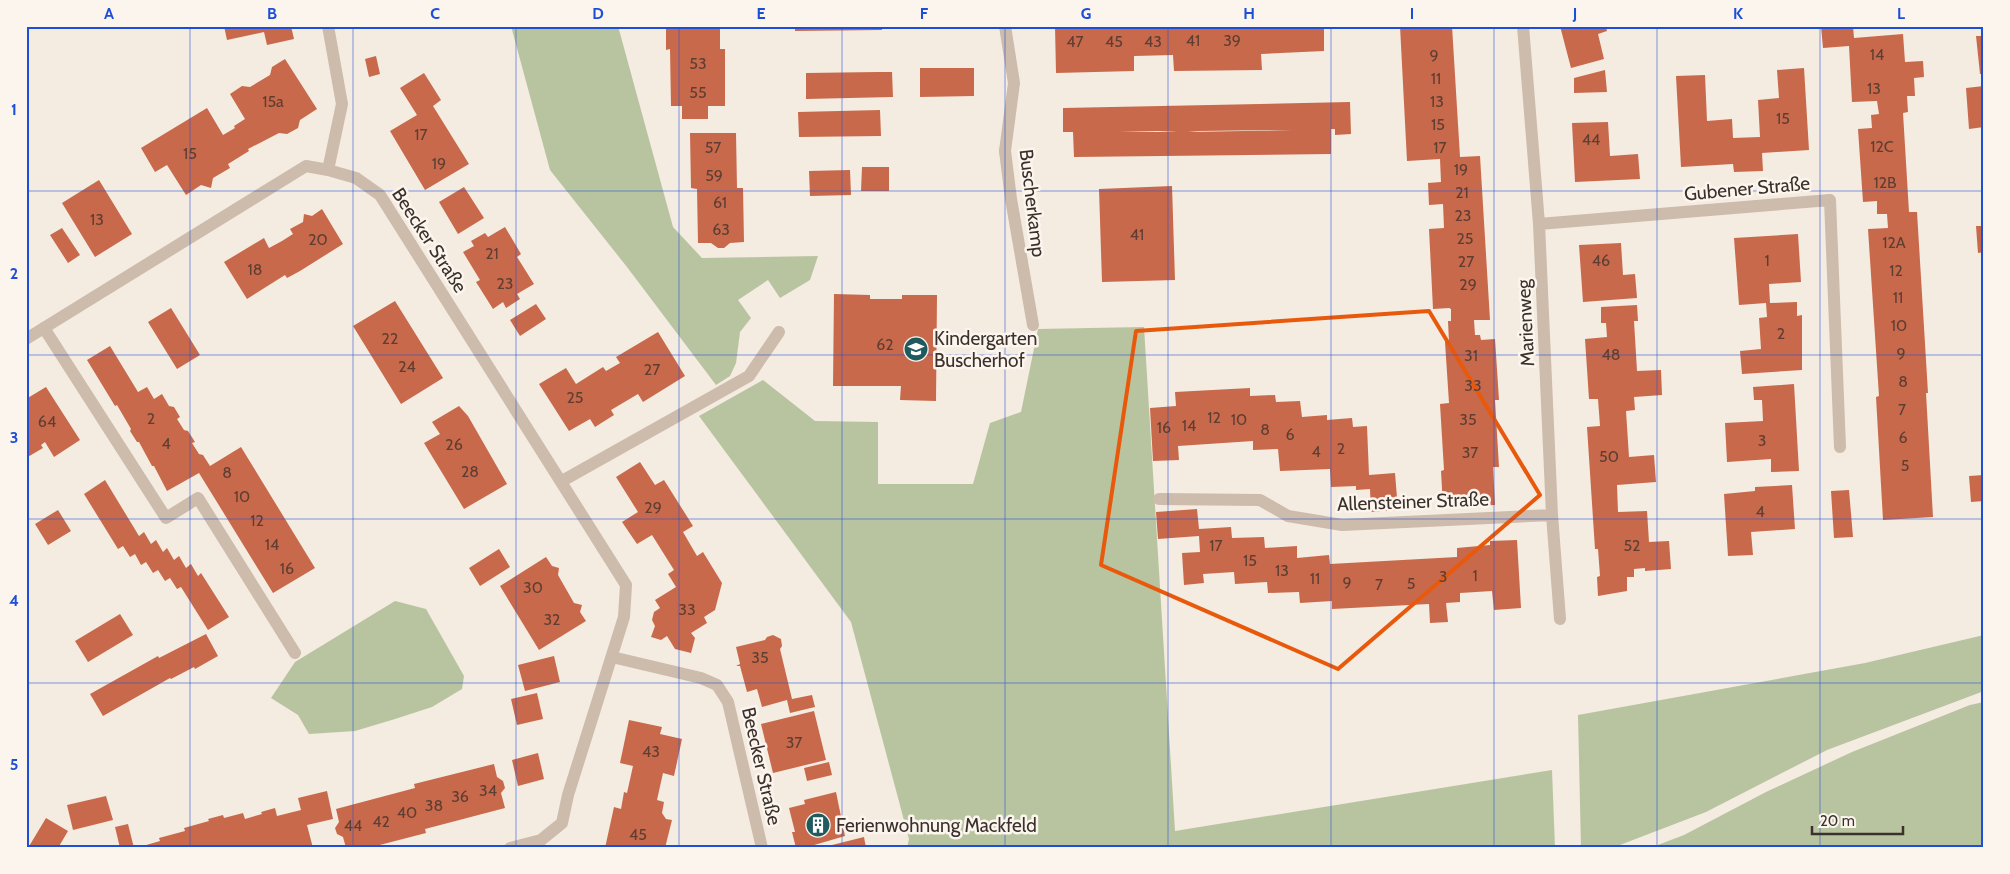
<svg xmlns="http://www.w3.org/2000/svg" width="2010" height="874" font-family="Cabin,sans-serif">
<rect width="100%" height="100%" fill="#f4ebe1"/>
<path fill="#b8c4a0" d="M511 26H618L673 227 702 258 818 256 810 280 780 298 768 280 738 300 751 318 740 332 736 363 730 376 716 385 627 267 550 170Z
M1144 327 1175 831 1552 770 1555 848H907L909 839 851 622 699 416 763 380 815 421 878 422V484H973L990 423 1021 412 1038 329Z
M395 601 426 609 464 676 462 689 432 707 395 719 355 731 309 734 298 715 271 698 295 662Z
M1984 635V691L1827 750 1706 812 1612 848H1581L1578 715 1865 663Z
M1984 702V848H1650L1684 835 1766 792 1852 752 1970 705Z"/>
<path fill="#c8694b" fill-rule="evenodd" d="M224 26H291L294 39 267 45 264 32 227 40Z
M666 26H720V49H725V106H708V119H682V106H671L670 49 666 50Z
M795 26H882V30L795 31Z
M952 26H966V28L952 29Z
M1055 26H1324V51L1261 54 1262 70 1174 71 1173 55 1134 56V71L1056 73Z
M1400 26H1452L1460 157 1480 156 1490 320H1474L1475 335H1480L1481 340 1495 339 1499 400H1495L1499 467H1493L1495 505 1443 507 1441 471 1444 470 1440 404 1449 403 1445 342H1449L1448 321H1451V309L1449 308 1433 309 1429 229 1444 228 1443 204 1429 205 1428 183 1441 182 1440 159 1407 161Z
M1560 26H1606L1607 31 1598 34 1604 59 1571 68Z
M1821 26H1853L1854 38 1903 34 1905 62 1923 61 1924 77 1914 78 1915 96H1907L1908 112 1903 113 1909 212H1917L1928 393H1926L1933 517 1883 520 1876 397 1879 396 1868 229 1888 228 1887 214H1877V201L1863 202 1858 129 1872 128 1871 115 1879 114 1877 101 1852 102 1849 46 1823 48Z
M1976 36H1984V74H1980Z
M376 56 380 74 369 77 365 59Z
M285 59 317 109 300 120 298 128 287 134 279 133 248 149 249 151 228 164 230 168 213 178 211 188 201 185 186 195 167 165 155 172 141 148 207 108 223 135 235 128 234 126 245 119 230 94 242 86 250 87 270 75 272 67Z
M920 68H974V96L920 97Z
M1804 68 1809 150 1762 153 1763 171 1734 172 1733 164 1681 167 1676 76 1705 75 1707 121 1732 119 1733 138 1760 137 1758 100 1779 98 1777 70Z
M1605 70 1607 92 1574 93V78Z
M878 72H892L893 97 806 99V73Z
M424 73 441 100 433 106 469 164 425 190 390 131 417 115 400 88Z
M1984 86V127L1969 129 1966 88Z
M1350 102 1351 134 1335 135V129H1331V154L1074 157 1073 132H1063V108ZM1269 130H1293L1188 132 1199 131ZM1158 131 1178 132H1119Z
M880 110 881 136 799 137 798 112Z
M1608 122 1610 156 1638 154 1640 179 1575 182 1572 123Z
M690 133H736L737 188H743L744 242 730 243 724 248H718L711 243H698L697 189 691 188Z
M862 167H889V191H861Z
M850 170 851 195 810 196 809 171Z
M99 180 132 234 95 257 62 203Z
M1172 186 1175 280 1102 282 1099 189Z
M464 187 484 218 458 234 439 202Z
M322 209 343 244 300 271 287 278 285 275 247 299 224 262 264 238 269 248 282 241 293 234 290 229 303 222 304 214 312 216Z
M1976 226H1984V252L1978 253Z
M505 227 521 254 517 257 534 284 517 294 520 299 506 308 503 302 493 309 476 282 480 280 463 252 474 246 471 241 485 233 488 237Z
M62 228 80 255 68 263 50 235Z
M1798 234 1801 282 1769 284 1770 303 1797 302V316L1802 315V370L1742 374 1740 351 1761 349 1759 318 1767 317 1766 303 1739 305 1734 238Z
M1621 243 1623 275 1635 274 1637 298 1583 302 1579 245Z
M834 294 870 295V299H902V295H937L936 401 900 400 901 386H833Z
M395 301 443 378 401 404 353 326Z
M536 304 546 319 520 336 510 320Z
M1637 305 1638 321H1634L1637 371 1661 370 1662 395 1634 397 1635 410 1626 411 1629 457 1654 455 1656 482 1617 485 1618 512 1647 511 1649 542 1669 541 1671 569 1645 571V568L1634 569V577H1627V591L1598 596 1597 577 1600 576 1598 549H1595L1587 427 1600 426 1598 399H1589L1585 339 1607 337 1606 323H1601V307Z
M171 308 200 355 177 369 148 322Z
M658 332 685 376 643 402 638 394 611 410 614 415 595 427 590 419 569 431 539 384 566 368 576 384 603 367 606 371 620 363 616 357Z
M110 346 138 392 147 387 154 399 162 394 169 406 174 407 180 417 177 419 184 430 188 431 195 442 192 443 199 454 203 455 210 466 241 447 315 568 273 593 199 473 167 491 154 466H152L139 442H137L130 431 131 429 117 405 115 406 87 360Z
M1794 384 1799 471 1771 472V459L1727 462 1725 423 1763 421 1762 400H1754L1753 387Z
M46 387 80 440 54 457 45 442 41 445 43 448 26 458V399Z
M1250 388V396L1275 395 1276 402 1300 401 1302 417 1327 415V420L1352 418 1353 427 1367 426 1369 475 1395 473 1398 510 1371 512 1370 489 1356 490V486L1331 487 1330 469 1280 471 1278 449 1253 450V441L1178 446 1179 460 1153 461 1150 408 1176 406 1175 392Z
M459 406 468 416 507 484 464 509 424 443 440 434 432 422Z
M640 462 655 485 664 480 693 526 683 532 697 556 703 552 722 583 715 610 704 617 707 623 691 633 695 638 691 653 675 649 667 636 661 640 651 637 655 626 652 620 654 612 660 608 655 600 676 587 668 574 674 570 652 535 637 544 622 522 638 512 616 477Z
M1984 475V501L1971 502 1969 476Z
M105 480 139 536 144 532 151 544 156 540 163 552 167 548 174 560 179 556 186 568 191 564 198 576 201 573 229 617 208 630 181 587 177 589 170 578 165 581 158 570 153 573 146 562 141 565 135 554 130 557 123 546 118 549 84 494Z
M1792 485 1795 529 1751 532 1753 555 1728 556 1724 494 1755 491V487Z
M1849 490 1853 537 1834 538 1831 491Z
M1197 509 1199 529 1231 527 1232 538 1264 537 1265 548 1297 546V558L1329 555 1330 564 1457 557V548L1490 545V541L1517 540 1521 608 1494 610 1492 591 1460 593V602L1446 603 1448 622 1430 623 1429 604 1332 609V601L1300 603 1299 592 1268 593 1267 582 1235 584 1234 572 1203 574 1204 583 1184 585 1182 553 1200 552 1199 536 1158 539 1156 512Z
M58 510 71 531 48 545 35 524Z
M499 549 510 567 480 586 469 568Z
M546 557 552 566 559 568 558 575 574 603 582 605 580 612 586 621 539 650 500 586Z
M120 614 133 635 88 662 75 641Z
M206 634 218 656 195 669 194 667 171 679 170 678 103 716 90 694 158 656 159 658Z
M773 635 781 639 782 646 780 649 792 699 812 695 815 707 790 713 787 700 762 707 757 689 747 692 740 666H736L740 664 736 647 765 640 767 637Z
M554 656 560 682 525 691 518 665Z
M537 693 543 719 517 725 511 699Z
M814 711 826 760 773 773 761 724Z
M629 720 662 727 660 734 682 739 674 776 663 773 657 800 664 802 662 813 666 819 672 820 665 848H605L614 807 621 809 624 792 627 793 633 766 620 763Z
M538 753 544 779 518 786 512 760Z
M829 762 832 775 807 781 804 768Z
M494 764 497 777 503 781 505 788 501 793 505 808 425 829 426 833 368 848H346L343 837 337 834 335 828 339 822 336 809 415 788 414 784Z
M327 791 333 819 307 825 313 848H136L160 841 159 838 185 831 184 828 209 821 208 819 223 815 224 818 243 813 245 819 262 814 261 812 275 808 277 816 301 810 298 798Z
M836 792 845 836 804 848H796L792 832H795L789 808 805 804 804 800Z
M106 796 113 820 73 830 67 805Z
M46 818 68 831 58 848H28Z
M128 824 134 848H120L115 827Z
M864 837 866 848H824V847Z"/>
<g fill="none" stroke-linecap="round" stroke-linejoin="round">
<path stroke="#cdbbac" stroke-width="12" d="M1005 151 1011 199 1033 325
M44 328 166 518 198 498 295 653"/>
<path stroke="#cdbbac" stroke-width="12" d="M328 26 342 104 328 170
M1005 26 1014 83 1005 151
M1523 26 1539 224 1552 515 1560 619
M1539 224 1830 200 1840 447
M26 339 306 166 328 170 356 178 380 195 626 585 624 617 568 795 562 823 541 840 510 848
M562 481 749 376 779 332
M1159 499 1260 500 1288 516 1342 525 1552 515
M612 657 701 678 717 685 728 702 762 848"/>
</g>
<path fill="none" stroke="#e8590c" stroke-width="4" stroke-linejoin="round" d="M1429 311 1540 495 1338 669 1101 565 1136 331Z"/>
<path fill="none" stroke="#1d4ed8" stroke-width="1" stroke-opacity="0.55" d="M190 26V848M353 26V848M516 26V848M679 26V848M842 26V848M1005 26V848M1168 26V848M1331 26V848M1494 26V848M1657 26V848M1820 26V848M26 191H1984M26 355H1984M26 519H1984M26 683H1984"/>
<defs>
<symbol id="school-disc" viewBox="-11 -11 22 22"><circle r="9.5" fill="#1f5a5e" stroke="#fbf5ee"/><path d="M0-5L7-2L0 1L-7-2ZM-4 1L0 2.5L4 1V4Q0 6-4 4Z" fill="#fff"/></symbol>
<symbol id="building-disc" viewBox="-11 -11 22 22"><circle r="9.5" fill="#1f5a5e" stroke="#fbf5ee"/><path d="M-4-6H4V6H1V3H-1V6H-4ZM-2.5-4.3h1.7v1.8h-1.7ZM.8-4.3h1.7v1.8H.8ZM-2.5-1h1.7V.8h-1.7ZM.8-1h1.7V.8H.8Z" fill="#fff"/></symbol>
</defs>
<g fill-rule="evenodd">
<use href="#school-disc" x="902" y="335" width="28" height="28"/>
<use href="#building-disc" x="804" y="811" width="28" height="28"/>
</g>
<g text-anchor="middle" stroke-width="5" stroke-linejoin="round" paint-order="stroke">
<g font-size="16" fill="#5e3e33">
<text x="1193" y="46">41</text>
<text x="1232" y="46">39</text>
<text x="1075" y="47">47</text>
<text x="1114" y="47">45</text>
<text x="1153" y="47">43</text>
<text x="1877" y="60">14</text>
<text x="1434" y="61">9</text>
<text x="698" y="69">53</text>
<text x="1436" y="84">11</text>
<text x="1874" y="94">13</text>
<text x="698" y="98">55</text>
<text x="273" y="107">15a</text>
<text x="1437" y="107">13</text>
<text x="1783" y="124">15</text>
<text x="1438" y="130">15</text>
<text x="421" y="140">17</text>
<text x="1591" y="145">44</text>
<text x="1882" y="152">12C</text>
<text x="713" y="153">57</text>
<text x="1440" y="153">17</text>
<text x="190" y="159">15</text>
<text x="439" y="169">19</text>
<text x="1461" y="175">19</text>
<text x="714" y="181">59</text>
<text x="1885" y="188">12B</text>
<text x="1462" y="198">21</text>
<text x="720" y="208">61</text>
<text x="1463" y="221">23</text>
<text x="97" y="225">13</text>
<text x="721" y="235">63</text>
<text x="1137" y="240">41</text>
<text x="1465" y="244">25</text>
<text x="318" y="245">20</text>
<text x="1894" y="248">12A</text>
<text x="492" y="259">21</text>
<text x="1601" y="266">46</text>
<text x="1767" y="266">1</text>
<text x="1466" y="267">27</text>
<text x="255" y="275">18</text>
<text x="1896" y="276">12</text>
<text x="505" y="289">23</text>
<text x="1468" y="290">29</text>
<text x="1898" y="303">11</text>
<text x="1899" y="331">10</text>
<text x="1781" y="339">2</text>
<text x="390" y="344">22</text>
<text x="885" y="350">62</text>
<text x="1901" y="359">9</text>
<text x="1611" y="360">48</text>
<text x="1471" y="361">31</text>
<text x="407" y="372">24</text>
<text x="652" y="375">27</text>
<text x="1903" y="387">8</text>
<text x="1473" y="391">33</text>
<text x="575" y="403">25</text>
<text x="1902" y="415">7</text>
<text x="1214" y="423">12</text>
<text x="151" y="424">2</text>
<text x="1239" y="425">10</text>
<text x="1468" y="425">35</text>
<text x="47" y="427">64</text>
<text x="1189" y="431">14</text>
<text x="1164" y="433">16</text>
<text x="1265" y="435">8</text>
<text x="1290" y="440">6</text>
<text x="1903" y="443">6</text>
<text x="1762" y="446">3</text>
<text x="166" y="449">4</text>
<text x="454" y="450">26</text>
<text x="1341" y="454">2</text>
<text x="1316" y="457">4</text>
<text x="1470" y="458">37</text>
<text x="1609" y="462">50</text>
<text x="1905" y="471">5</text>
<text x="470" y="477">28</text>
<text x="227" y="478">8</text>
<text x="242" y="502">10</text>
<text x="653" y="513">29</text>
<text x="1760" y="517">4</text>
<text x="257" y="526">12</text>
<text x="272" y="550">14</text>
<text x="1216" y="551">17</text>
<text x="1632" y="551">52</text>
<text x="1250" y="566">15</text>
<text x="287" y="574">16</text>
<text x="1282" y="576">13</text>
<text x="1475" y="581">1</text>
<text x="1443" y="582">3</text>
<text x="1315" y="584">11</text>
<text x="1347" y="588">9</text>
<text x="1411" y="589">5</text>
<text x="1379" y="590">7</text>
<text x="533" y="593">30</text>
<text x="687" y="615">33</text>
<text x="552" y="625">32</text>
<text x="760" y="663">35</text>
<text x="794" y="748">37</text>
<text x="651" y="757">43</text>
<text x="488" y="796">34</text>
<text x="460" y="802">36</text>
<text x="434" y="811">38</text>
<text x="407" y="818">40</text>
<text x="381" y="827">42</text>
<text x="353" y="831">44</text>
<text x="638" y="840">45</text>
</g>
<g font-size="19" fill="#3b302b" stroke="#fbf5ee">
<text transform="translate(1747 188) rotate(-5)" y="7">Gubener Straße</text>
<text transform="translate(1033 203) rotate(83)" y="7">Buscherkamp</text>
<text transform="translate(430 240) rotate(57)" y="7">Beecker Straße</text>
<text transform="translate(1525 323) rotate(-93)" y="7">Marienweg</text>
<text transform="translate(1413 501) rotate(-2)" y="7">Allensteiner Straße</text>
<text transform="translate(762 766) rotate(77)" y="7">Beecker Straße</text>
</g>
<g font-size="19" fill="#3b302b" stroke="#fbf5ee" text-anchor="start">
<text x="934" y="345">Kindergarten<tspan x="934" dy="22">Buscherhof</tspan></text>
<text x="836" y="832">Ferienwohnung Mackfeld</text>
</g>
</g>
<rect width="2010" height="874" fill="none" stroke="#fbf5ee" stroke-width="55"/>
<path d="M1812 826v8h91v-8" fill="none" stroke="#3b302b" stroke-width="2.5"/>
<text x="1820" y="826" font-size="15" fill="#3b302b" stroke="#fbf5ee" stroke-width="4" paint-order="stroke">20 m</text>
<rect x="28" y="28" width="1954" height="818" fill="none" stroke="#1d4ed8" stroke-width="2"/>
<g font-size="16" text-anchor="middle" font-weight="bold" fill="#1d4ed8">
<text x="109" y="19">A</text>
<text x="272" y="19">B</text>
<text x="435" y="19">C</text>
<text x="598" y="19">D</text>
<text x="761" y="19">E</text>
<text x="924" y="19">F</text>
<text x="1086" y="19">G</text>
<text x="1249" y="19">H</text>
<text x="1412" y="19">I</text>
<text x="1575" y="19">J</text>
<text x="1738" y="19">K</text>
<text x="1901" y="19">L</text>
<text x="14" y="115">1</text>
<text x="14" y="279">2</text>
<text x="14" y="443">3</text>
<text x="14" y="606">4</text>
<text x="14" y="770">5</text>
</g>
</svg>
